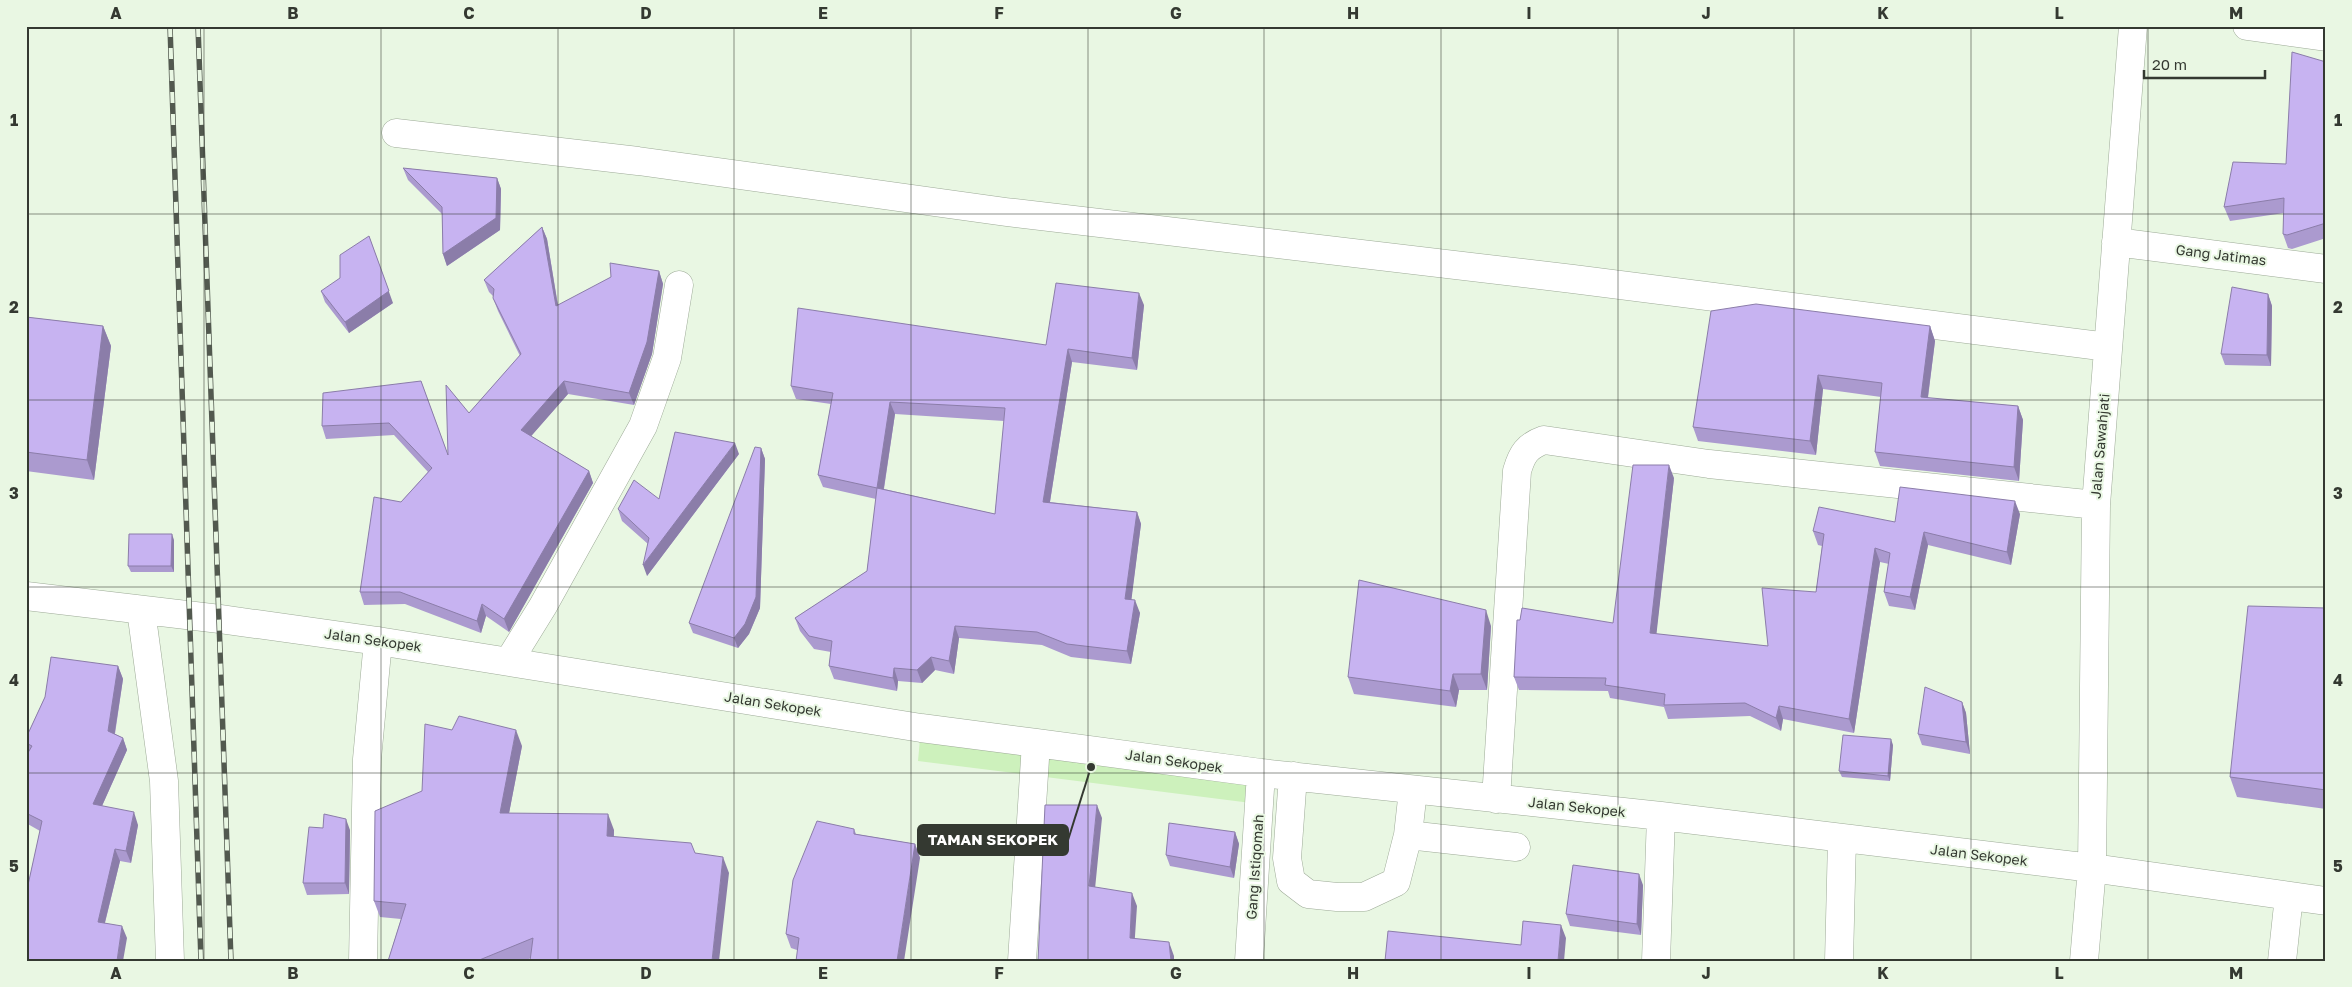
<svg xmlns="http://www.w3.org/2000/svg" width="2352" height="987" font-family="'Golos Text',sans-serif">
<rect width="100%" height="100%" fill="#e9f7e3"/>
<path fill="#cdf1bc" d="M921 728 1261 773 1259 804 918 761Z"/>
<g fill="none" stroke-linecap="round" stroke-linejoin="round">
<defs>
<path id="minor" d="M2247 26 2326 37
M396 133 638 161 1006 212 1573 279 2108 347
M2116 242 2326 269
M26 596 220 619 378 641 921 728 1036 743 1261 773 1661 816 2092 868 2326 901
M141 610 164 781 170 961
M509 661 543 606 643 426 667 358 679 285
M1293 776 1287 858 1291 881 1308 894 1337 897H1364L1396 882 1408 835 1413 790
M1496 799 1517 471C1522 454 1527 446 1544 440L1709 464 2096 505
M1408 835 1516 847
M363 961 367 759 378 641
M1022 961 1036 743
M1249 961 1261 773
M1656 961 1661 816
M1839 961 1842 839
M2084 961 2092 868 2096 505 2133 26
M2282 961 2289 896"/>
</defs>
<use href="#minor" stroke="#9daa97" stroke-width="29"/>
<use href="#minor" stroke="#fff" stroke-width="28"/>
<defs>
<path id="rail" d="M170 26 201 961
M198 26 231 961"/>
</defs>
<use href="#rail" stroke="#52594f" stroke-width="5.5"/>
<use href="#rail" stroke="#e9f7e3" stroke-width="4" stroke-dasharray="11" stroke-linecap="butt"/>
</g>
<path fill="#ab9acf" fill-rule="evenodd" d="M2326 62V238L2292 249 2288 248 2283 234 2284 213 2230 221 2224 207 2286 164Z
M403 168 497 178 501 189 500 230 447 266 443 254 442 214 408 180Z
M542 227 547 239 558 305 659 271 663 284 652 354 634 405 568 394 531 436 589 471 593 483 509 632 486 616 481 633 405 604 364 605 360 592 401 502 428 472 394 435 326 439 322 426 421 381 448 455 469 413 520 356 498 311 493 298V296L489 292 484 280Z
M321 291 393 303 349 333 325 302Z
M2268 294 2272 306 2271 366 2225 365 2221 354Z
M1144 305 1137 370 1072 362 1050 502 1137 512 1141 524 1131 600 1140 613 1131 664 1071 657 1042 645 959 638 954 674 935 670 922 683 898 681 897 691 834 679 829 666 831 652 814 649 800 631 795 618 867 571 876 499 823 487 818 475 831 404 796 399 791 386 1046 345ZM895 414 1004 421 995 514 884 489Z
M26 317 103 326 111 346 94 480 26 471Z
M1930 326 1935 341 1928 398 2018 406 2023 420 2019 481 1880 466 1875 452 1881 397 1823 389 1816 455 1698 441 1693 427Z
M761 448 765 459 760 608 749 634 738 648 693 633 689 623Z
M739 454 647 576 648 544 622 521 618 509 659 499Z
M1674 478 1656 634 1768 646 1816 592 1822 546 1818 545 1813 531 1895 522 2020 514 2011 565 1928 545 1915 610 1889 606 1884 592 1889 564 1880 562 1854 733 1783 719 1781 731 1750 716 1668 719 1664 707 1610 698 1608 691 1519 690 1514 677 1520 620 1613 623Z
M174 540V572H131L128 566Z
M2326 608V809L2237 797 2230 777Z
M1491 626 1487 690H1459L1456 707 1354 694 1348 677Z
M118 666 123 679 115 734 123 738 127 750 102 806 138 825 131 863 120 861 105 923 127 938 28 885 40 831 26 823V756L28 753 26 748V738L45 697Z
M1962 702 1966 713 1970 754 1922 745 1918 734Z
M1893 745 1890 781 1842 777 1839 771Z
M522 746 509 813 614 830V837L695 853 729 873 524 961H388L401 919 380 917 374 901 422 791Z
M323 828 350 830 349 894 307 895 303 883Z
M854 829 856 834 915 844 920 858 797 950 791 948 786 934Z
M1235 832 1239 844 1234 878 1170 866 1166 855Z
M1643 885 1641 935 1570 926 1566 914Z"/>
<path fill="#8b7da9" d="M497 178 501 189 500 230 447 266 443 254Z
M542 227 547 239 560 319 556 306Z
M369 236 393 303 349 333 345 322Z
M659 271 663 284 652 354 634 405 629 393Z
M1139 293 1144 305 1137 370 1132 358Z
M2268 294 2272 306 2271 366 2267 355Z
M103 326 111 346 94 480 87 460Z
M1930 326 1935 341 1926 411 1921 397Z
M1068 349 1072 362 1048 514 1043 502Z
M1818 375 1823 389 1816 455 1810 441Z
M564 381 568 394 526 442 521 430Z
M890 402 895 414 882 500 877 488Z
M2018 406 2023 420 2019 481 2014 467Z
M735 443 739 454 647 576 643 565Z
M761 448 765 459 760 608 749 634 738 648 734 638Z
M1669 465 1674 478 1655 647 1650 633Z
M589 471 593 483 509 632 504 619Z
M2015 501 2020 514 2011 565 2007 552Z
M1137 512 1141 524 1130 611 1125 599Z
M1924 532 1928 545 1915 610 1910 597Z
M172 534 174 540V572L171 566Z
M1875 548 1880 562 1854 733 1849 719Z
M1135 600 1140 613 1131 664 1127 651Z
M482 604 486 616 481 633 477 621Z
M1486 610 1491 626 1487 690 1481 674Z
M955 626 959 638 954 674 949 661Z
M931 657 935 670 922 683 917 670Z
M118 666 123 679 113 744 108 731Z
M894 668 898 681 897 691 893 678Z
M1453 674 1459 690 1456 707 1450 691Z
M1962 702 1966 713 1970 754 1966 742Z
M1779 706 1783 719 1781 731 1776 718Z
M516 730 522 746 506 829 500 813Z
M123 738 127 750 97 817 93 804Z
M1891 739 1893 745 1890 781 1888 776Z
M1097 805 1102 818 1094 899 1089 886Z
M134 812 138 825 131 863 126 851Z
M608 814 614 830 613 853 607 836Z
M346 819 350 830 349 894 345 883Z
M1235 832 1239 844 1234 878 1230 867Z
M915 844 920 858 904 961H897Z
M115 849 120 861 102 934 98 922Z
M723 857 729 873 719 961H712Z
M1639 874 1643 885 1641 935 1637 924Z
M1132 893 1137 906 1134 951 1130 938Z
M1561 925 1566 938 1564 961H1558Z
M122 926 127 938 123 961H117Z
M1169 942 1174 956V961H1171Z"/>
<path fill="#c7b3f1" stroke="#8b7da9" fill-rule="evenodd" d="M2292 52 2326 62V223L2287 235 2283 234 2284 198 2224 207 2233 162 2286 164Z
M403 168 497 178 496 218 443 254 442 207Z
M542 227 556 306 611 277 610 263 659 271 647 342 629 393 564 381 521 430 589 471 504 619 482 604 477 621 400 592H360L374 497 401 502 432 468 389 423 322 426 323 393 421 381 448 455 446 385 469 413 521 354 493 298 494 289 484 280Z
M369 236 389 291 345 322 321 291 340 278V255Z
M1056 283 1139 293 1132 358 1068 349 1043 502 1137 512 1125 599 1135 600 1127 651 1067 644 1037 632 955 626 949 661 931 657 917 670 894 668 893 678 829 666 832 641 809 636 795 618 867 571 877 488 818 475 833 393 791 386 798 308 1046 345ZM890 402 1005 408 995 514 877 488Z
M2232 287 2268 294 2267 355 2221 354Z
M1756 304 1930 326 1921 397 2018 406 2014 467 1875 452 1882 383 1818 375 1810 441 1693 427 1711 311Z
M26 317 103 326 87 460 26 452Z
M675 432 735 443 643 565 649 538 618 509 634 480 659 499Z
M755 447 761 448 756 597 745 624 734 638 689 623Z
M1633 465H1669L1650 633 1768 646 1762 588 1816 592 1824 534 1813 531 1819 507 1895 522 1900 487 2015 501 2007 552 1924 532 1910 597 1884 592 1890 553 1875 548 1849 719 1779 706 1776 718 1745 703 1664 705 1665 694 1605 685 1606 678 1514 677 1517 620H1520L1522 608 1613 623Z
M129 534H172L171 566H128Z
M1359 580 1486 610 1481 674H1453L1450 691 1348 677Z
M2248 606 2326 608V790L2230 777Z
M51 657 118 666 108 731 123 738 93 804 134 812 126 851 115 849 98 922 122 926 117 961H26V884L28 885 42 821 26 813V756L32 746 26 743V738L45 697Z
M1925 687 1962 702 1966 742 1918 734Z
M459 716 516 730 500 813 608 814 607 836 691 843 695 853 723 857 712 961H530L533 938 477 961H388L406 904 374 901 375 811 422 791 425 724 452 730Z
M1843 735 1891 739 1888 776 1839 771Z
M1045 805H1097L1089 886 1132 893 1130 938 1169 942 1171 961H1038Z
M324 814 346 819 345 883H303L309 827 323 828Z
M817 821 854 829V834L915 844 897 961H796L799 938 786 934 793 880Z
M1169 823 1235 832 1230 867 1166 855Z
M1573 865 1639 874 1637 924 1566 914Z
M1523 921 1561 925 1558 961H1385L1388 931 1521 945Z"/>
<path fill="none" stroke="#343931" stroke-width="1" stroke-opacity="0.55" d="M204 26V961M381 26V961M558 26V961M734 26V961M911 26V961M1088 26V961M1264 26V961M1441 26V961M1618 26V961M1794 26V961M1971 26V961M2148 26V961M26 214H2326M26 400H2326M26 587H2326M26 773H2326"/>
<g text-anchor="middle" stroke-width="4" stroke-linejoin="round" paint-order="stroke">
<g font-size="14" fill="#343931" stroke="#e9f7e3">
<text transform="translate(2221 255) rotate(7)" y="5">Gang Jatimas</text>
<text transform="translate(2100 446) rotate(-85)" y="5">Jalan Sawahjati</text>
<text transform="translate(373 640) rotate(8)" y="5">Jalan Sekopek</text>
<text transform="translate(773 704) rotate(9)" y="5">Jalan Sekopek</text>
<text transform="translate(1174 761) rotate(8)" y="5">Jalan Sekopek</text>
<text transform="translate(1577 807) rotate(6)" y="5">Jalan Sekopek</text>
<text transform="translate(1979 855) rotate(7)" y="5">Jalan Sekopek</text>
<text transform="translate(1255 867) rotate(-86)" y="5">Gang Istiqomah</text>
</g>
</g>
<path fill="none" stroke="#343931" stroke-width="2" d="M1091 767L1068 840"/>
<circle fill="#343931" stroke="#e9f7e3" stroke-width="2" cx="1091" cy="767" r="5"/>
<rect fill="#343931" stroke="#343931" stroke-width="2" x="918" y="825" width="150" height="30" rx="5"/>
<g font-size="15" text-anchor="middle" font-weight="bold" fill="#fff">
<text x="993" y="845">TAMAN SEKOPEK</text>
</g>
<rect width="2352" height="987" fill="none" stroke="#e9f7e3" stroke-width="55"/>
<path d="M2144 70v8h121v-8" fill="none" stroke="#343931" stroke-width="2.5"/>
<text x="2152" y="70" font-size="15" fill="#343931" stroke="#e9f7e3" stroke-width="4" paint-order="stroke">20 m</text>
<rect x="28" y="28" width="2296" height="932" fill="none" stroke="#343931" stroke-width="2"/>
<g font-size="16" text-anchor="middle" font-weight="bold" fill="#343931">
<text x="116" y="19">A</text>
<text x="293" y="19">B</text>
<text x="469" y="19">C</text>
<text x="646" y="19">D</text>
<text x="823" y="19">E</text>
<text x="999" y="19">F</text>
<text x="1176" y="19">G</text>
<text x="1353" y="19">H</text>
<text x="1529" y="19">I</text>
<text x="1706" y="19">J</text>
<text x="1883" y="19">K</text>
<text x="2059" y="19">L</text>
<text x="2236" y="19">M</text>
<text x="14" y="126">1</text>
<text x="2338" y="126">1</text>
<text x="14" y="313">2</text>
<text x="2338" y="313">2</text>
<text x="14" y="499">3</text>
<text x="2338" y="499">3</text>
<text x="14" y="686">4</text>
<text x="2338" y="686">4</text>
<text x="14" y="872">5</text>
<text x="2338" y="872">5</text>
<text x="116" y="979">A</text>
<text x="293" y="979">B</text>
<text x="469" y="979">C</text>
<text x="646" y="979">D</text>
<text x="823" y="979">E</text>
<text x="999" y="979">F</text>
<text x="1176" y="979">G</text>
<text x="1353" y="979">H</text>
<text x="1529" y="979">I</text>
<text x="1706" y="979">J</text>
<text x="1883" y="979">K</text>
<text x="2059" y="979">L</text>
<text x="2236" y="979">M</text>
</g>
</svg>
